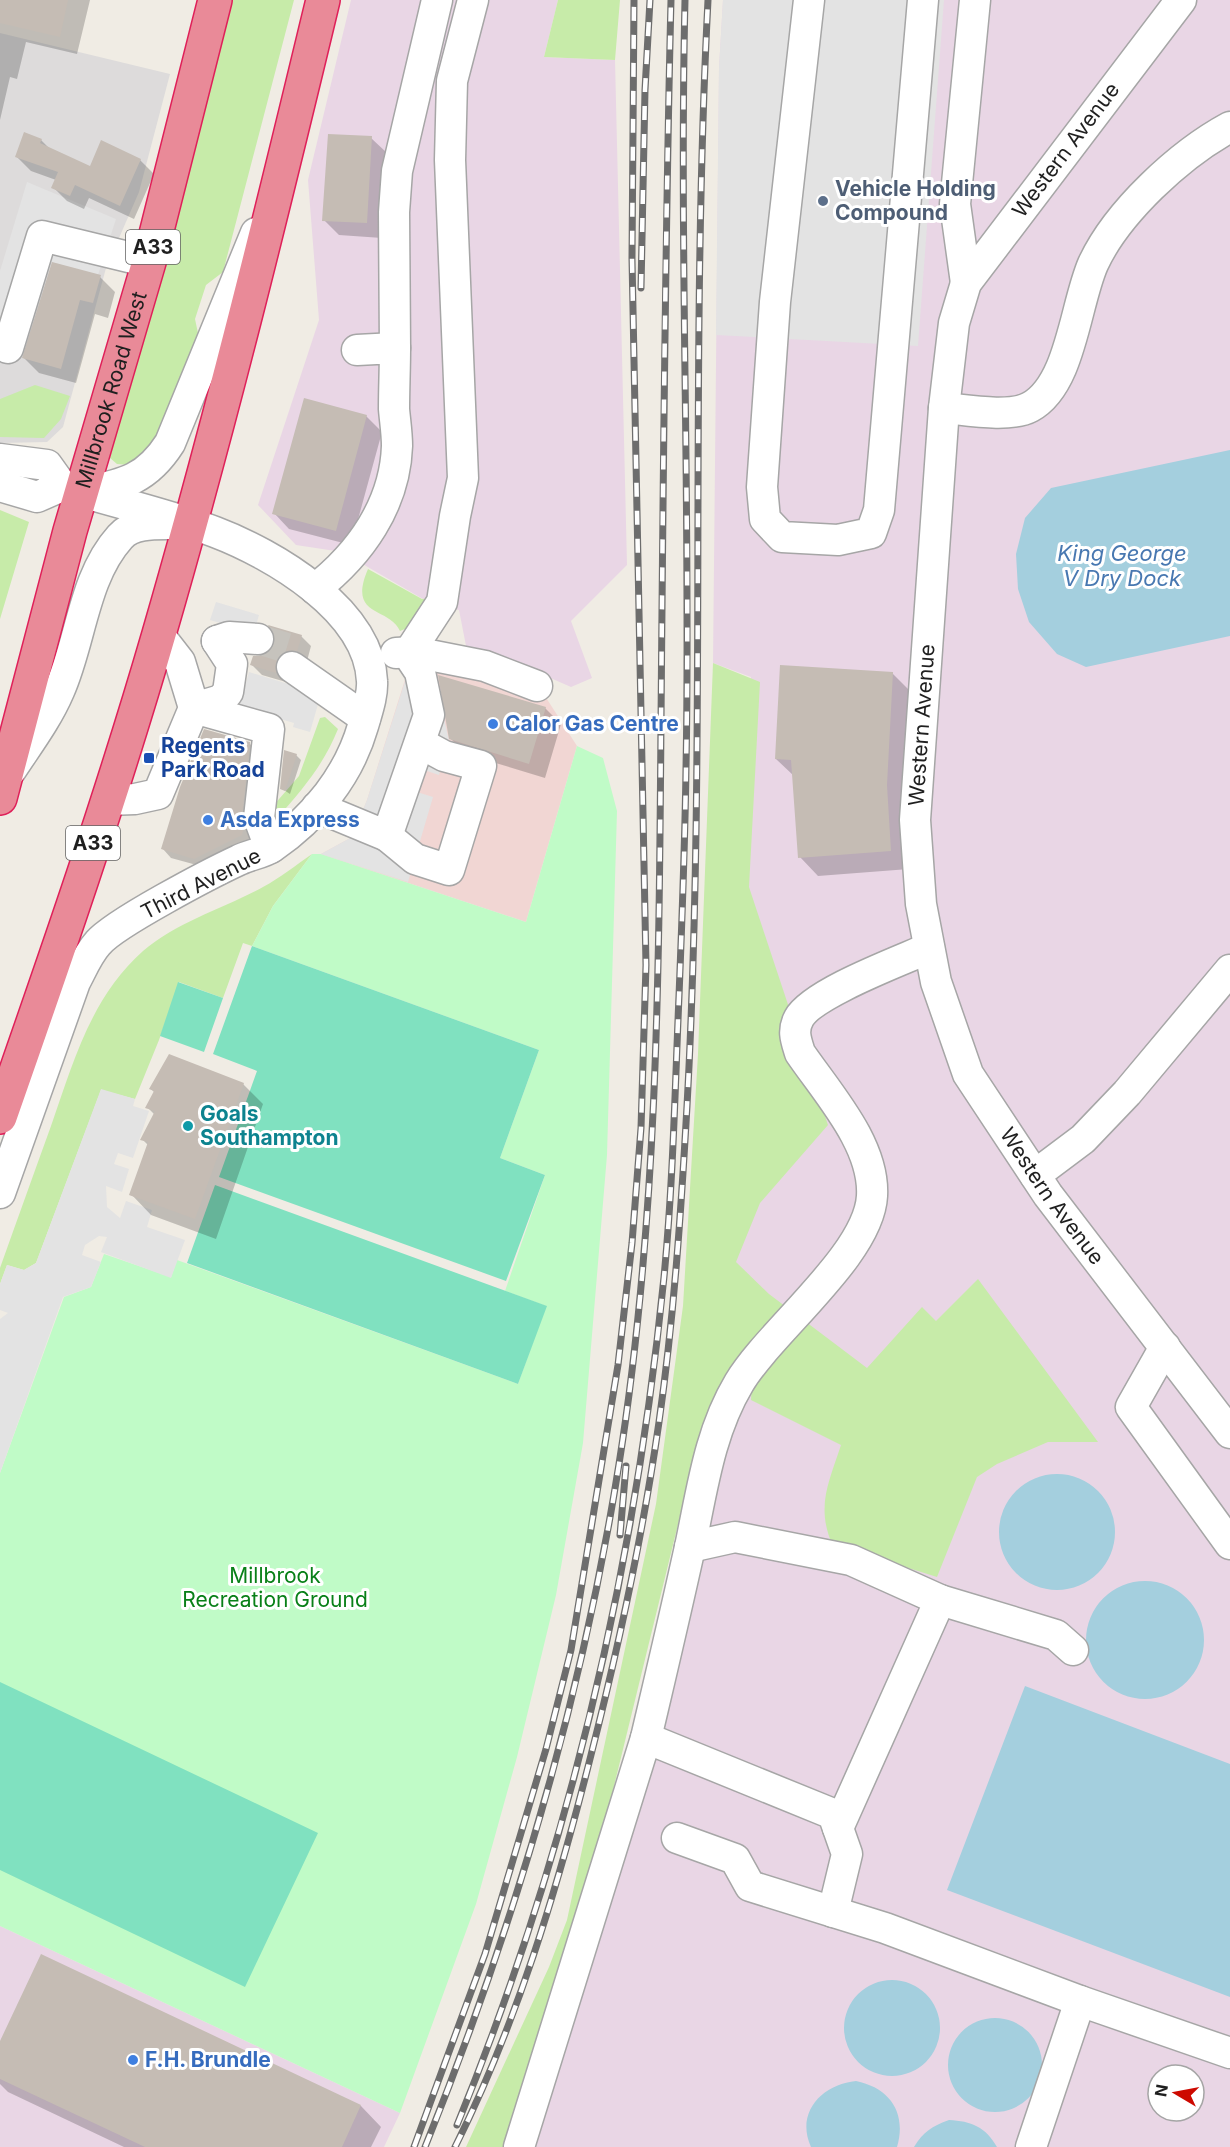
<svg xmlns="http://www.w3.org/2000/svg" width="1230" height="2147" font-family="Inter,sans-serif">
<rect width="100%" height="100%" fill="#f0ece4"/>
<path fill="#dddbdb" d="M0 33 170 74 139 192 106 268 63 427 47 442 0 443Z"/>
<path fill="#f1d6d3" d="M422 661 545 696 577 746 526 922 321 854 352 837 367 800 409 667Z"/>
<path fill="#e9d6e5" fill-rule="evenodd" d="M351 0H558L544 57 615 60 627 565 571 621 592 678 571 687 539 673 468 656 459 610 432 604 433 598 423 599 342 552 296 545 258 505 319 320 308 180Z
M723 0H1230V2147H506L608 1837 708 1397 731 800 751 677 713 663 719 68ZM1158 2075H1194V2111H1158Z
M0 1926 400 2113 384 2147H0Z"/>
<path fill="#c7eba9" d="M231 0H294L223 272 206 285 195 319 199 338 159 443 129 465 117 464 110 458 118 424Z
M558 0H620L615 60 544 57Z
M35 385 70 396 61 419 44 438 0 437V399Z
M0 510 29 522 0 619Z
M368 569 422 599 433 598 412 626 400 631C389 606 347 618 368 569Z
M713 663 760 682 749 887 828 1125 760 1203 736 1262 769 1294 867 1368 922 1307 936 1321 978 1279 1098 1442H1048L997 1464 977 1477 937 1577 832 1544C816 1506 829 1482 841 1445L751 1400 752 1381 692 1467 582 1917 506 2147H466L549 1967 567 1920 656 1504 683 1306 698 1054Z
M325 717 338 729C324 764 303 789 278 817H274L273 806 299 776 320 718Z
M312 854 273 906 252 946 243 943 223 998 179 982 159 1040 135 1099 101 1090 36 1263 24 1270 7 1265 0 1284V1268C17 1220 34 1173 51 1126 73 1063 91 997 143 951 178 921 223 909 263 887 280 878 296 865 312 854Z"/>
<path fill="#c0fbc7" d="M577 746 603 758 617 811 607 1155 583 1443 556 1595 517 1757 476 1904 400 2113 0 1926V1473L64 1297 91 1287 104 1254 171 1277 177 1260 518 1384 546 1306 505 1291 545 1175 500 1158 539 1050 252 946 273 906 312 854H321L526 922Z"/>
<path fill="#80e1c0" d="M252 946 539 1050 500 1158 545 1175 506 1281 219 1177 257 1071 213 1054Z
M178 982 223 998 204 1052 160 1036Z
M215 1185 547 1306 518 1384 187 1263Z
M0 1682 318 1833 245 1987 0 1870Z"/>
<path fill="#e3e3e3" d="M723 0H944L918 346 716 335 719 68Z
M27 182 116 219 98 275 40 259 0 339V271Z
M216 602 259 615 254 633 210 620Z
M249 672 321 694 310 732 293 727 294 723 239 707Z
M408 672 433 673 449 740 439 775 424 770 417 792 433 797 408 882 321 854 352 837 367 800Z
M101 1089 135 1099 133 1106 149 1111 133 1158 118 1153 114 1164 129 1169 122 1192 106 1186 107 1207 120 1218 126 1201 152 1210 147 1227 185 1240 171 1278 101 1252 107 1237 99 1236 85 1245 82 1255 101 1262 91 1287 63 1297 0 1473V1319L8 1313 0 1310V1284L7 1265 24 1270 36 1263Z"/>
<path fill="#a4cfde" d="M1230 450V636L1086 667 1057 654 1029 622 1018 589 1016 554 1025 518 1051 488Z
M999 1532a58 58 0 1 1 116 0a58 58 0 1 1-116 0Z
M1086 1640a59 59 0 1 1 118 0a59 59 0 1 1-118 0Z
M1025 1686 1230 1764V1997L947 1890Z
M844 2028a48 48 0 1 1 96 0a48 48 0 1 1-96 0Z
M948 2065a47 47 0 1 1 94 0a47 47 0 1 1-94 0Z
M856 2081C890 2088 907 2113 897 2147H811C795 2112 823 2084 856 2081Z
M949 2120C971 2121 986 2127 997 2147H914C923 2132 932 2126 949 2120Z"/>
<path fill="#0003" d="M0 0H90L77 54 26 42 17 79 10 77 0 120Z
M371 138 387 153 382 238 339 235 324 220Z
M41 140 51 150 91 168 140 160 154 174 134 219 89 198 84 209 67 201 53 187 56 180 31 171 17 157Z
M100 277 115 292 108 318 95 314 76 383 39 373 23 357Z
M366 416 382 432 351 545 289 529 274 513Z
M275 631 301 636 311 646 307 661 287 668 286 682 262 675 252 665 274 649Z
M892 673 911 692 909 869 818 876 800 857 794 776 776 759Z
M545 708 561 724 545 778 466 754 450 738Z
M249 743 258 752 250 843 204 867 171 858 163 849Z
M296 755 301 760 290 794 281 788Z
M243 1084 263 1104 216 1239 151 1215 131 1194 149 1146 142 1139 155 1115 147 1107 155 1093 151 1089Z
M41 1956 361 2106 381 2127 371 2147H124L8 2092 0 2084V2044Z"/>
<path fill="#c5bcb4" d="M0 0H68L60 37 0 23Z
M24 132 42 139 40 143 90 166 101 140 141 159 120 206 75 185 70 196 51 188 58 172 15 157Z
M328 134 372 136 367 223 322 221Z
M52 262 101 275 93 303 80 300 61 369 22 358Z
M304 398 367 415 336 531 272 514Z
M268 625 302 635 297 651H285L278 658 276 673 250 665 253 656 265 655 273 648 275 640Z
M780 665 893 672 887 785 891 851 798 858 791 760 775 759Z
M438 675 546 707 529 764 449 739Z
M204 729 250 742 242 816 244 827 242 835 194 859 161 849 180 787Z
M284 750 297 754 285 791 280 789Z
M169 1054 244 1083 195 1219 129 1195 148 1142 140 1140 155 1111 145 1108 154 1091 149 1089Z
M41 1954 361 2105 342 2147H145L0 2079V2041Z"/>
<g fill="none" stroke-linecap="round" stroke-linejoin="round">
<path stroke="#c6c3bd" stroke-width="30" stroke-dasharray="30 15" stroke-linecap="butt" d="M258 639 297 651"/>
<defs>
<g id="minor">
<path d="M809 0 775 302 762 487 765 519 782 537 838 540 871 533 879 510 923 0"/>
<path id="s1" d="M1181 0 966 283 954 323 944 408 915 820 921 904 936 982 968 1074 1048 1195 1230 1433"/>
<path d="M966 283 955 204 975 0"/>
<path d="M8 348 42 236 149 262"/>
<path d="M395 348 394 212 397 171 437 0"/>
<path d="M944 408C966 410 1010 418 1030 407 1071 385 1075 305 1093 264 1117 212 1180 154 1230 127"/>
<path d="M0 459 47 465 62 486"/>
<path d="M0 486 37 497 62 486C112 502 165 513 215 532 273 554 369 610 372 681 373 695 367 712 363 726 349 775 315 818 272 847 263 853 249 855 239 860 211 873 115 923 98 943 88 954 82 969 75 982L0 1193"/>
<path d="M85 492C125 484 147 479 170 443L256 233"/>
<path d="M315 589C360 554 395 505 397 446 397 433 395 421 394 409 394 389 395 368 395 348L357 350"/>
<path d="M217 641 229 637 258 639"/>
<path d="M396 653 414 652 485 666 537 686"/>
<path d="M292 667 365 718"/>
<path d="M194 708 269 729 259 818 270 848"/>
<path d="M194 708 221 700 228 692 232 664 217 641"/>
<path d="M11 770C28 744 47 719 59 691 81 642 83 578 120 537 132 523 155 524 172 524"/>
<path d="M107 800 135 799 158 794 194 708 180 662 159 635"/>
<path d="M317 807 387 836 429 715 420 672 408 654 442 602 455 516 463 478 450 160 452 81 473 0"/>
<path d="M387 836 415 859 449 870 481 766 444 756 420 743"/>
<path d="M1035 1175 1083 1139 1127 1093 1230 970"/>
<path d="M1165 1347 1131 1407 1230 1544"/>
<path d="M690 1547 735 1537 851 1560 940 1600 838 1828"/>
<path d="M940 1600 1056 1635 1073 1650"/>
<path d="M646 1738C661 1674 676 1611 690 1547 702 1491 709 1433 739 1383 770 1331 869 1255 872 1196 875 1145 828 1094 800 1053 796 1040 792 1031 799 1018 813 993 900 961 929 948"/>
<path d="M677 1838 735 1859 750 1886 885 1928 1080 2001 1031 2147"/>
<path d="M1080 2001 1230 2053"/>
<path d="M519 2147 646 1738 833 1814 847 1854 833 1912"/>
</g>
<g id="highway">
<path id="s2" d="M0 798 70 531 149 262 215 0"/>
<path d="M0 1117C56 957 112 796 159 634 220 424 272 212 323 0"/>
</g>
</defs>
<use href="#minor" stroke="#a6a6a6" stroke-width="33"/>
<use href="#highway" stroke="#df2059" stroke-width="36"/>
<use href="#minor" stroke="#fff" stroke-width="30"/>
<use href="#highway" stroke="#e98a98" stroke-width="33"/>
<defs>
<path id="rail" d="M641 288 645 90 650 0
M620 1535 626 1466
M457 2125C568 1855 635 1567 664 1277 673 1184 675 1089 679 996 682 920 685 844 686 768 691 512 679 256 685 0
M414 2147 485 1954 546 1749 571 1650 618 1365 632 1243 641 1128 646 965 632 259 634 0
M425 2147C514 1927 582 1699 619 1464 658 1219 659 970 661 722 663 481 665 241 671 0
M455 2147C517 2023 557 1890 591 1755 619 1645 643 1534 659 1422 674 1317 681 1212 687 1106 707 738 689 368 708 0"/>
</defs>
<use href="#rail" stroke="#6d6d6d" stroke-width="7"/>
<use href="#rail" stroke="#fff" stroke-width="4.5" stroke-dasharray="14" stroke-linecap="butt"/>
</g>
<circle fill="#5c6f8a" stroke="#fff" stroke-width="2" cx="823" cy="201" r="6"/>
<g fill="#3f7fe0" stroke="#fff" stroke-width="2">
<circle cx="493" cy="724" r="6"/>
<circle cx="208" cy="820" r="6"/>
<circle cx="133" cy="2060" r="6"/>
</g>
<rect fill="#1a4fb4" stroke="#fff" stroke-width="2" x="143" y="752" width="12" height="12" rx="3"/>
<circle fill="#0f9aa8" stroke="#fff" stroke-width="2" cx="188" cy="1126" r="6"/>
<g text-anchor="middle" stroke-width="6" stroke-linejoin="round" paint-order="stroke">
<g fill="#fff" stroke="#626262" stroke-width="1.5">
<rect x="126" y="230" width="54" height="34" rx="4.5"/>
<rect x="66" y="826" width="54" height="34" rx="4.5"/>
</g>
<g font-size="20" font-weight="bold" fill="#1f1f1f">
<text x="153" y="254">A33</text>
<text x="93" y="850">A33</text>
</g>
<g font-size="21" fill="#1f1f1f" stroke="#fff">
<text transform="translate(1066 150) rotate(-53)" y="7">Western Avenue</text>
<text dy="7" stroke="none"><textPath href="#s2" startOffset="423">Millbrook Road West</textPath></text>
<text transform="translate(922 725) rotate(-86)" y="7">Western Avenue</text>
<text transform="translate(201 884) rotate(-27)" y="7">Third Avenue</text>
<text dy="7" stroke="none"><textPath href="#s1" startOffset="1305">Western Avenue</textPath></text>
</g>
<g font-size="21" font-weight="bold" fill="#4e5e75" stroke="#fff" text-anchor="start">
<text x="835" y="196">Vehicle Holding<tspan x="835" dy="24">Compound</tspan></text>
</g>
<g font-size="21" font-weight="bold" fill="#366cbe" stroke="#fff" text-anchor="start">
<text x="505" y="731">Calor Gas Centre</text>
<text x="220" y="827">Asda Express</text>
<text x="145" y="2067">F.H. Brundle</text>
</g>
<g font-size="21" font-weight="bold" fill="#164399" stroke="#fff" text-anchor="start">
<text x="161" y="753">Regents<tspan x="161" dy="24">Park Road</tspan></text>
</g>
<g font-size="21" font-weight="bold" fill="#0d838f" stroke="#fff" text-anchor="start">
<text x="200" y="1121">Goals<tspan x="200" dy="24">Southampton</tspan></text>
</g>
<g font-size="21" fill="#098018" stroke="#fff">
<text x="275" y="1583">Millbrook<tspan x="275" dy="24">Recreation Ground</tspan></text>
</g>
<g font-size="22" font-style="italic" fill="#4878b1" stroke="#fff">
<text x="1122" y="561">King George<tspan x="1122" dy="25">V Dry Dock</tspan></text>
</g>
</g>
<g transform="translate(1176 2093) rotate(280)"><circle r="28" fill="#ffffff" stroke="#a5a5a5" stroke-width="1.5"/>
<path d="M0-4.5L10 22L0 15L-10 22Z" fill="#cd0900"/>
<text y="-9" font-size="16" font-weight="bold" text-anchor="middle" fill="#1f1f1f">N</text>
</g>
</svg>
